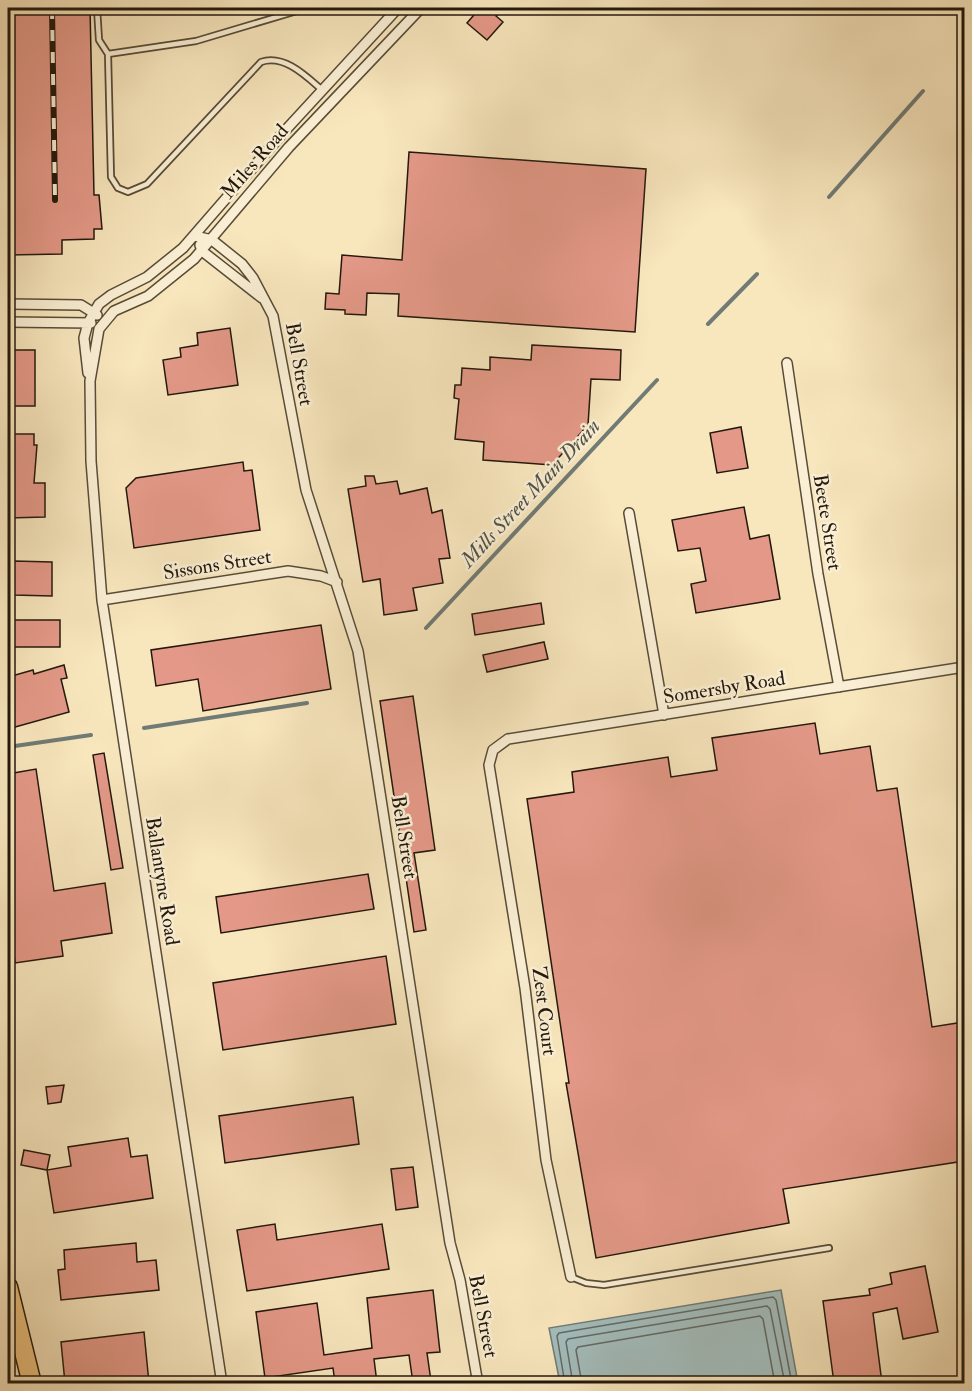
<svg xmlns="http://www.w3.org/2000/svg" width="972" height="1391" font-family="'IM FELL Double Pica',serif">
<rect width="100%" height="100%" fill="#f8e6bd"/>
<filter id="stains"><feTurbulence type="fractalNoise" baseFrequency=".00333" numOctaves="4"/><feColorMatrix values="0 0 0 0 .2 0 0 0 0 .09 0 0 0 0 .02 0 0 0 .5 -.17"/></filter>
<radialGradient id="worn" r=".72"><stop offset=".6" stop-color="#630" stop-opacity="0"/><stop offset="1" stop-color="#630" stop-opacity=".3"/></radialGradient>
<path fill="#a3bdbc" stroke="#707b76" stroke-width="1.5" d="M781 1290 798 1383H560L549 1328Z"/>
<g fill="none" stroke-linecap="round" stroke-linejoin="round">
<path stroke="#636a64" stroke-width="1.5" d="M565 1384 557 1336 559 1333 773 1297 776 1300 792 1384
M573 1384 566 1342 568 1339 767 1306 770 1309 785 1384
M582 1384 576 1350 578 1347 760 1316 763 1319 775 1384"/>
<path stroke="#707b76" stroke-width="4" d="M829 197 923 91
M708 324 757 274
M426 628 657 380
M144 728 307 703
M8 747 91 735"/>
</g>
<path fill="#e49988" stroke="#23180c" stroke-width="1.5" d="M8 8H90L94 195H99L102 229H94V239L62 240V254L8 255Z
M480 8H503L496 16 503 22 487 40 467 23Z
M409 152 646 169 635 332 398 316 399 294 367 293 366 315 345 314V310L325 309 326 293 339 294 342 255 402 260Z
M230 328 238 385 168 395 163 360 181 357 180 348 198 345 197 333Z
M532 345 621 350 620 380 591 379 588 425 552 465 483 460 484 442 455 439 459 399 454 398 455 385H461L462 368 490 370V357L531 360Z
M8 350H35V406H8Z
M741 427 748 468 717 473 710 433Z
M8 434H34V445H37L34 483H45V517L8 518Z
M243 462 244 471 252 470 260 530 134 548 126 488 136 478Z
M365 476H374L376 484 397 481 400 494 427 488 432 513 442 510 450 558 439 559 443 583 413 588 417 610 384 615 380 579 363 582 348 489 366 486Z
M744 507 750 539 769 535 780 599 696 613 691 584 706 581 700 548 678 551 672 520Z
M14 561 52 562V596L13 595Z
M541 603 544 624 475 635 472 614Z
M8 620H60V647H8Z
M321 625 331 689 203 711 198 679 156 686 151 650Z
M544 642 548 659 487 672 483 655Z
M64 665 67 678 61 679 69 712 8 729V677L33 670 34 674Z
M413 696 435 850 414 853 426 930 414 932 380 701Z
M815 723 820 754 870 746 877 791 897 788 932 1027 964 1022V1161L783 1189 789 1223 596 1258 566 1083H569L527 799 574 792 572 772 668 757 671 777 717 770 712 738Z
M104 753 123 868 111 870 93 755Z
M36 769 54 891 105 883 112 933 61 941 63 956 15 963 8 908V774Z
M368 874 374 909 221 933 216 897Z
M386 956 396 1024 223 1050 213 983Z
M64 1085 61 1102 48 1104 46 1087Z
M353 1097 359 1144 225 1163 219 1116Z
M128 1138 131 1157 147 1155 153 1198 54 1213 47 1170 71 1166 68 1147Z
M24 1150 50 1155 47 1170 21 1165Z
M413 1167 418 1207 396 1210 391 1169Z
M275 1224 277 1240 382 1224 389 1269 247 1291 237 1230Z
M136 1243 137 1262 156 1260 159 1290 61 1300 58 1270 65 1269 64 1250Z
M925 1266 938 1332 903 1339 897 1308 873 1313 882 1383H834L823 1301 870 1295 869 1289 892 1284 890 1273Z
M433 1290 440 1352 427 1353 431 1381 413 1383 409 1355 374 1359 377 1383H335L333 1368 265 1378 256 1312 317 1303 324 1355 372 1348 367 1298Z
M144 1332 149 1383H65L61 1342Z"/>
<g fill="none" stroke-linecap="round" stroke-linejoin="round">
<defs>
<path id="service" d="M97 8 99 40 108 54
M307 8 196 41 108 54 111 177 118 188 128 192 147 184 261 62C284 54 306 76 322 90
M571 1277 586 1283 604 1285 829 1248"/>
<path id="minor" d="M195 236 212 240 242 264 253 278 273 316 306 490 358 651 450 1243 460 1280 478 1384
M200 245 202 251 262 298
M8 304 81 305 97 315
M8 322 91 323
M787 363 818 574 839 687
M88 373 84 338 88 323 99 304 111 295 147 277 183 248 282 134 398 8
M629 513 664 715
M102 600 288 571 321 576 337 582
M571 1277 546 1160 525 988 489 765 493 750 508 739 964 667
M222 1384 102 600 91 461 90 381 99 329 114 311 148 296 194 259 289 147 421 8"/>
<path id="motorway" d="M8 1287 32 1384"/>
</defs>
<use href="#service" stroke="#584c38" stroke-width="8"/>
<use href="#minor" stroke="#584c38" stroke-width="12"/>
<use href="#motorway" stroke="#23180c" stroke-width="21"/>
<use href="#service" stroke="#faefd4" stroke-width="4.5"/>
<use href="#minor" stroke="#faefd4" stroke-width="9"/>
<use href="#motorway" stroke="#ecc37e" stroke-width="18"/>
<defs>
<path id="rail" d="M52 8 55 200"/>
</defs>
<use href="#rail" stroke="#23180c" stroke-width="6"/>
<use href="#rail" stroke="#faefd4" stroke-width="4" stroke-dasharray="11" stroke-linecap="butt"/>
</g>
<g text-anchor="middle" stroke-width="5" stroke-linejoin="round" paint-order="stroke">
<g font-size="20" fill="#23180c" stroke="#faefd4">
<text transform="translate(254 161) rotate(-49)" y="7">Miles Road</text>
<text transform="translate(300 364) rotate(80)" y="7">Bell Street</text>
<text transform="translate(828 522) rotate(81)" y="7">Beete Street</text>
<text transform="translate(217 564) rotate(-9)" y="7">Sissons Street</text>
<text transform="translate(724 687) rotate(-9)" y="7">Somersby Road</text>
<text transform="translate(405 837) rotate(81)" y="7">Bell Street</text>
<text transform="translate(163 881) rotate(81)" y="7">Ballantyne Road</text>
<text transform="translate(545 1011) rotate(83)" y="7">Zest Court</text>
<text transform="translate(484 1316) rotate(79)" y="7">Bell Street</text>
</g>
<g font-size="21" font-style="italic" fill="#50524a" stroke="#faefd4">
<text transform="translate(530 493) rotate(-47)" y="7">Mills Street Main Drain</text>
</g>
</g>
<rect width="972" height="1391" fill="none" stroke="#f8e6bd" stroke-width="30"/>
<rect x="9" y="9" width="954" height="1373" fill="none" stroke="#23180c" stroke-width="3"/>
<rect x="15" y="15" width="942" height="1361" fill="none" stroke="#23180c" stroke-width="1.5"/>
<rect width="100%" height="100%" filter="url(#stains)"/>
<rect width="100%" height="100%" fill="url(#worn)"/>
</svg>
